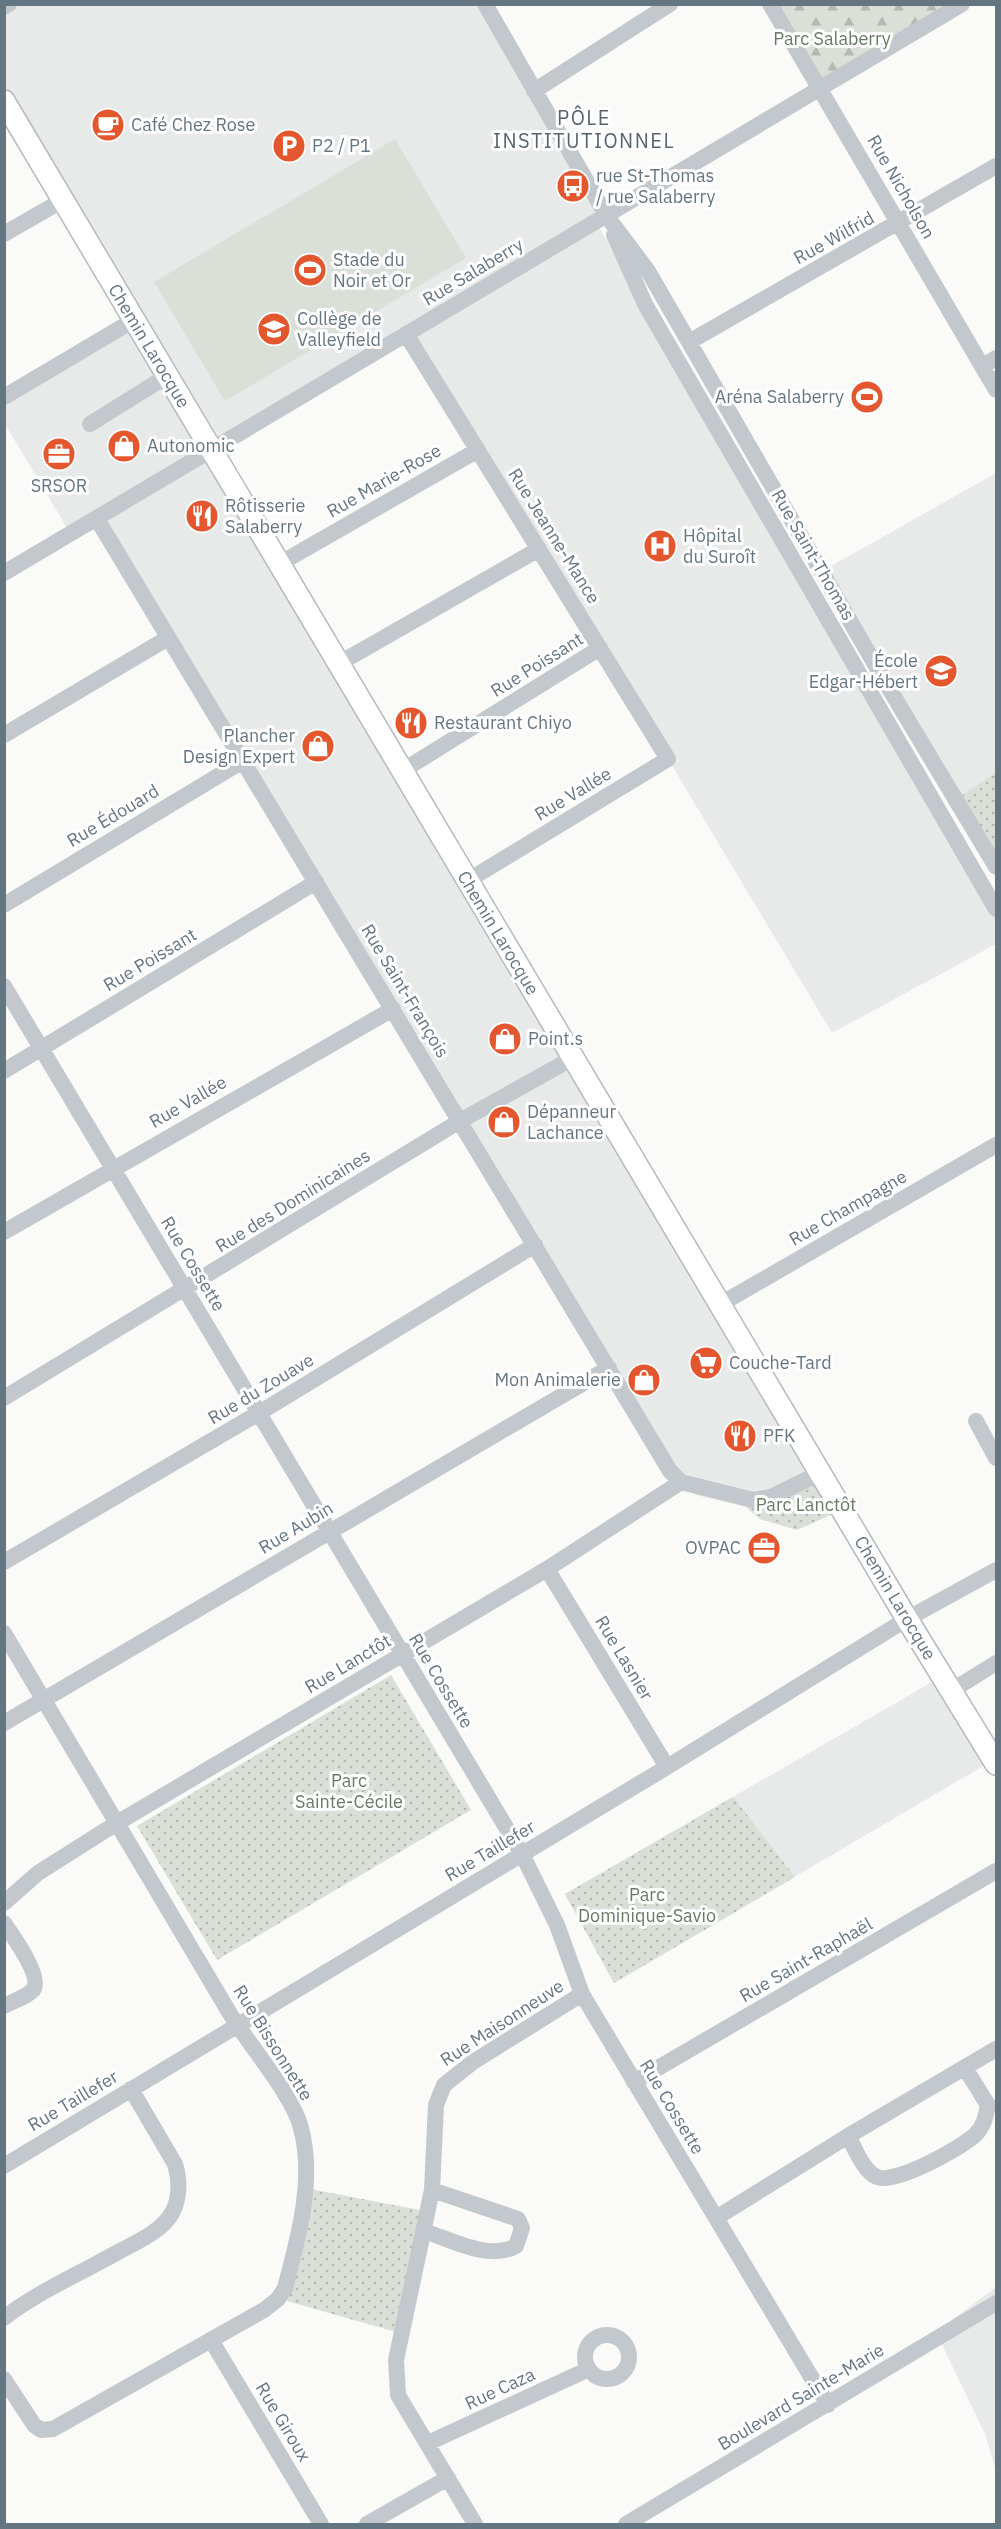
<svg xmlns="http://www.w3.org/2000/svg" width="1001" height="2529" font-family="'IBM Plex Sans',sans-serif">
<defs>
<pattern id="forest-firs" width="22" height="20" patternUnits="userSpaceOnUse" patternTransform="scale(1.5)"><rect width="22" height="20" fill="#dadfd7"/><path d="M5 1l3.5 6h-7zM16 11l3.5 6h-7z" fill="#b4b9b4"/></pattern>
<pattern id="park-dots" width="8" height="8" patternUnits="userSpaceOnUse" patternTransform="scale(1.5)"><rect width="8" height="8" fill="#dadfd7"/><path d="M2 2h.1M6 6h.1" fill="none" stroke="#b4b9b4" stroke-width="1.8" stroke-linecap="round"/></pattern>
</defs>
<rect width="100%" height="100%" fill="#fafaf8"/>
<path fill="#e8e9e9" d="M14 4 480 5 600 214 212 444 5 97 4 10Z
M596 222 996 919V944L832 1033 668 759 406 334Z
M130 332 205 460 814 1480 746 1507 696 1495 681 1482 104 520 73 538 5 424V404Z
M996 473V772L961 796 826 569Z
M939 1678 990 1762 614 1983 565 1894Z
M996 2287V2471L985 2434 936 2332Z"/>
<path fill="#dadfd7" d="M395 139 466 258 225 401 154 282Z"/>
<path fill="url(#forest-firs)" d="M770 5H962L821 88Z"/>
<path fill="url(#park-dots)" d="M996 772V857L961 796Z
M814 1480 835 1513 797 1530 760 1519 746 1507Z
M391 1675 471 1810 217 1960 137 1826Z
M733 1797 795 1877 614 1983 565 1894Z
M310 2189 420 2210 396 2332 287 2301Z"/>
<g fill="none" stroke-linecap="round" stroke-linejoin="round">
<defs>
<path id="major" d="M4 101 907 1619 996 1764"/>
</defs>
<use href="#major" stroke="#b5babe" stroke-width="24"/>
<path stroke="#c3c8cc" stroke-width="16" d="M485 4 606 215 648 271 887 685 996 867
M770 4 996 390
M4 7 9 4
M534 91 670 4
M4 234 63 200
M614 235 646 306 996 909
M406 334 668 759 467 881
M689 342 996 166
M983 366 996 358
M4 397 134 320
M90 424 167 376
M97 519 670 1471 681 1482
M279 564 478 450
M4 573 962 4
M338 664 539 549
M4 735 168 638
M402 771 600 648
M4 905 243 761
M4 986 522 1854 557 1925 582 1994 828 2405
M4 1071 316 882
M4 1232 393 1009
M719 1305 996 1145
M4 1398 460 1121 573 1058
M976 1421 996 1458
M4 1562 259 1413 535 1245
M547 1569 667 1767
M4 1633C79 1760 154 1886 229 2012 248 2044 293 2095 301 2128 315 2180 298 2238 285 2288L278 2299 264 2310 53 2429 41 2430 34 2425 4 2379
M951 1691 996 1663
M4 1723 609 1368
M4 1903 38 1873 117 1823 547 1569 681 1482 753 1500 771 1497 820 1473
M4 1923C12 1935 43 1977 33 1990 27 1997 13 2001 4 2006
M634 2082 996 1871
M848 2136C855 2148 863 2171 877 2177 895 2185 963 2147 976 2134 984 2126 986 2115 988 2105L965 2068
M4 2166 667 1767 907 1619 996 1570
M716 2218 848 2136 996 2049
M424 2231C452 2240 489 2261 516 2246L522 2228 518 2219 432 2190
M4 2318C37 2292 83 2272 120 2251 137 2242 162 2231 172 2213 180 2199 180 2180 175 2164L131 2089
M585 2357a22 22 0 1 1 44 0a22 22 0 1 1-44 0Z
M211 2340 321 2524
M428 2443 589 2369
M367 2524 448 2478
M475 2524 398 2395 396 2360 432 2190 436 2105 444 2085 473 2062 582 1994
M626 2524 996 2303"/>
<use href="#major" stroke="#fff" stroke-width="21"/>
</g>
<defs>
<symbol id="cafe-disc" viewBox="-11 -11 22 22"><circle r="9.5" fill="#e4572e" stroke="#fff"/><path d="M-5.5-4.5H6V0H3Q3 3.5 0 3.5H-2.5Q-5.5 3.5-5.5 0ZM3-3.2v2h1.7v-2ZM-6 4.5H4V6H-6Z" fill="#fff"/></symbol>
<symbol id="parking-disc" viewBox="-11 -11 22 22"><circle r="9.5" fill="#e4572e" stroke="#fff"/><path d="M-3.5-5.5H1a3.5 3.5 0 0 1 0 7H-1V5.5H-3.5ZM-1-3.4V-.6H.8a1.4 1.4 0 0 0 0-2.8Z" fill="#fff"/></symbol>
<symbol id="bus-disc" viewBox="-11 -11 22 22"><circle r="9.5" fill="#e4572e" stroke="#fff"/><path d="M-5-6H5V4H4V6H2V4H-2V6H-4V4H-5ZM-3.5-4V0h7V-4ZM-3.5 1.2v1.5H-2V1.2ZM2 1.2v1.5H3.5V1.2Z" fill="#fff"/></symbol>
<symbol id="stadium-disc" viewBox="-11 -11 22 22"><circle r="9.5" fill="#e4572e" stroke="#fff"/><path d="M0-5a6.5 5 0 1 0 0 10a6.5 5 0 1 0 0-10ZM-3.5-1.8h7v3.6h-7Z" fill="#fff"/></symbol>
<symbol id="university-disc" viewBox="-11 -11 22 22"><circle r="9.5" fill="#e4572e" stroke="#fff"/><path d="M0-5L7-2L0 1L-7-2ZM-4 1L0 2.5L4 1V4Q0 6-4 4Z" fill="#fff"/></symbol>
<symbol id="shop-disc" viewBox="-11 -11 22 22"><circle r="9.5" fill="#e4572e" stroke="#fff"/><path d="M-5-2.5h2.3a2.7 3.5 0 0 1 5.4 0H5L5.5 6h-11ZM-1.5-2.5h3a1.5 2.3 0 0 0-3 0Z" fill="#fff"/></symbol>
<symbol id="office-disc" viewBox="-11 -11 22 22"><circle r="9.5" fill="#e4572e" stroke="#fff"/><path d="M-6-3h4V-5.5h4V-3h4V5H-6ZM-1-4.5V-3h2v-1.5ZM-6 0V1H6V0Z" fill="#fff"/></symbol>
<symbol id="restaurant-disc" viewBox="-11 -11 22 22"><circle r="9.5" fill="#e4572e" stroke="#fff"/><path d="M-5-6h1v4h1v-4h1v4h1v-4h1v5L-1.5 .5V6h-2V.5L-5-1ZM5-6V6H3V1.5H1.5Q1.5-4 5-6Z" fill="#fff"/></symbol>
<symbol id="hospital-disc" viewBox="-11 -11 22 22"><circle r="9.5" fill="#e4572e" stroke="#fff"/><path d="M-5-5h3v3.5h4V-5h3V5h-3V1.5h-4V5h-3Z" fill="#fff"/></symbol>
<symbol id="school-disc" viewBox="-11 -11 22 22"><circle r="9.5" fill="#e4572e" stroke="#fff"/><path d="M0-5L7-2L0 1L-7-2ZM-4 1L0 2.5L4 1V4Q0 6-4 4Z" fill="#fff"/></symbol>
<symbol id="supermarket-disc" viewBox="-11 -11 22 22"><circle r="9.5" fill="#e4572e" stroke="#fff"/><path d="M-6-5.5h2.5l.6 2H6L4.5 2H-2.5L-4.4-4H-6ZM-1.5 3.2a1.3 1.3 0 1 0 .1 0ZM3 3.2a1.3 1.3 0 1 0 .1 0Z" fill="#fff"/></symbol>
</defs>
<g fill-rule="evenodd">
<use href="#cafe-disc" x="89" y="106" width="38" height="38"/>
<use href="#parking-disc" x="270" y="127" width="38" height="38"/>
<use href="#bus-disc" x="554" y="167" width="38" height="38"/>
<use href="#stadium-disc" x="291" y="251" width="38" height="38"/>
<use href="#university-disc" x="255" y="310" width="38" height="38"/>
<use href="#stadium-disc" x="848" y="378" width="38" height="38"/>
<use href="#shop-disc" x="105" y="427" width="38" height="38"/>
<use href="#office-disc" x="40" y="435" width="38" height="38"/>
<use href="#restaurant-disc" x="183" y="497" width="38" height="38"/>
<use href="#hospital-disc" x="641" y="527" width="38" height="38"/>
<use href="#school-disc" x="922" y="652" width="38" height="38"/>
<use href="#restaurant-disc" x="392" y="704" width="38" height="38"/>
<use href="#shop-disc" x="299" y="727" width="38" height="38"/>
<use href="#shop-disc" x="486" y="1020" width="38" height="38"/>
<use href="#shop-disc" x="485" y="1103" width="38" height="38"/>
<use href="#supermarket-disc" x="687" y="1344" width="38" height="38"/>
<use href="#shop-disc" x="625" y="1361" width="38" height="38"/>
<use href="#restaurant-disc" x="721" y="1417" width="38" height="38"/>
<use href="#office-disc" x="745" y="1529" width="38" height="38"/>
</g>
<g text-anchor="middle" stroke-width="6" stroke-linejoin="round" paint-order="stroke">
<g font-size="18" fill="#687a64" stroke="#fff">
<text x="832" y="45">Parc Salaberry</text>
<text x="806" y="1511">Parc Lanctôt</text>
<text x="349" y="1787">Parc<tspan x="349" dy="21">Sainte-Cécile</tspan></text>
<text x="647" y="1901">Parc<tspan x="647" dy="21">Dominique-Savio</tspan></text>
</g>
<g font-size="18" fill="#657683" stroke="#fff" text-anchor="start">
<text x="131" y="131">Café Chez Rose</text>
<text x="312" y="152">P2 / P1</text>
<text x="596" y="182">rue St-Thomas<tspan x="596" dy="21">/ rue Salaberry</tspan></text>
<text x="333" y="266">Stade du<tspan x="333" dy="21">Noir et Or</tspan></text>
<text x="297" y="325">Collège de<tspan x="297" dy="21">Valleyfield</tspan></text>
<text x="844" y="403" text-anchor="end">Aréna Salaberry</text>
<text x="147" y="452">Autonomic</text>
<text x="59" y="492" text-anchor="middle">SRSOR</text>
<text x="225" y="512">Rôtisserie<tspan x="225" dy="21">Salaberry</tspan></text>
<text x="683" y="542">Hôpital<tspan x="683" dy="21">du Suroît</tspan></text>
<text x="918" y="667" text-anchor="end">École<tspan x="918" dy="21">Edgar-Hébert</tspan></text>
<text x="434" y="729">Restaurant Chiyo</text>
<text x="295" y="742" text-anchor="end">Plancher<tspan x="295" dy="21">Design Expert</tspan></text>
<text x="528" y="1045">Point.s</text>
<text x="527" y="1118">Dépanneur<tspan x="527" dy="21">Lachance</tspan></text>
<text x="729" y="1369">Couche-Tard</text>
<text x="621" y="1386" text-anchor="end">Mon Animalerie</text>
<text x="763" y="1442">PFK</text>
<text x="741" y="1554" text-anchor="end">OVPAC</text>
</g>
<g font-size="18" fill="#657683" stroke="#fff">
<text transform="translate(901 187) rotate(60)" y="6">Rue Nicholson</text>
<text transform="translate(834 238) rotate(-29)" y="6">Rue Wilfrid</text>
<text transform="translate(473 272) rotate(-31)" y="6">Rue Salaberry</text>
<text transform="translate(149 346) rotate(59)" y="6">Chemin Larocque</text>
<text transform="translate(384 481) rotate(-30)" y="6">Rue Marie-Rose</text>
<text transform="translate(554 536) rotate(58)" y="6">Rue Jeanne-Mance</text>
<text transform="translate(813 555) rotate(60)" y="6">Rue Saint-Thomas</text>
<text transform="translate(537 665) rotate(-32)" y="6">Rue Poissant</text>
<text transform="translate(573 794) rotate(-31)" y="6">Rue Vallée</text>
<text transform="translate(113 816) rotate(-31)" y="6">Rue Édouard</text>
<text transform="translate(498 933) rotate(59)" y="6">Chemin Larocque</text>
<text transform="translate(150 960) rotate(-31)" y="6">Rue Poissant</text>
<text transform="translate(405 991) rotate(59)" y="6">Rue Saint-François</text>
<text transform="translate(188 1102) rotate(-30)" y="6">Rue Vallée</text>
<text transform="translate(293 1201) rotate(-32)" y="6">Rue des Dominicaines</text>
<text transform="translate(848 1208) rotate(-30)" y="6">Rue Champagne</text>
<text transform="translate(193 1264) rotate(59)" y="6">Rue Cossette</text>
<text transform="translate(261 1389) rotate(-31)" y="6">Rue du Zouave</text>
<text transform="translate(296 1528) rotate(-31)" y="6">Rue Aubin</text>
<text transform="translate(895 1598) rotate(59)" y="6">Chemin Larocque</text>
<text transform="translate(624 1658) rotate(59)" y="6">Rue Lasnier</text>
<text transform="translate(348 1664) rotate(-31)" y="6">Rue Lanctôt</text>
<text transform="translate(441 1681) rotate(59)" y="6">Rue Cossette</text>
<text transform="translate(490 1851) rotate(-31)" y="6">Rue Taillefer</text>
<text transform="translate(806 1960) rotate(-30)" y="6">Rue Saint-Raphaël</text>
<text transform="translate(502 2023) rotate(-33)" y="6">Rue Maisonneuve</text>
<text transform="translate(273 2043) rotate(58)" y="6">Rue Bissonnette</text>
<text transform="translate(73 2101) rotate(-31)" y="6">Rue Taillefer</text>
<text transform="translate(672 2107) rotate(59)" y="6">Rue Cossette</text>
<text transform="translate(500 2389) rotate(-25)" y="6">Rue Caza</text>
<text transform="translate(801 2397) rotate(-31)" y="6">Boulevard Sainte-Marie</text>
<text transform="translate(283 2422) rotate(59)" y="6">Rue Giroux</text>
</g>
<g font-size="20" letter-spacing="1.5" fill="#57646e" stroke="#fff">
<text x="584" y="125">PÔLE<tspan x="584" dy="23">INSTITUTIONNEL</tspan></text>
</g>
</g>
<rect width="1001" height="2529" fill="none" stroke="#657683" stroke-width="12"/>
</svg>
